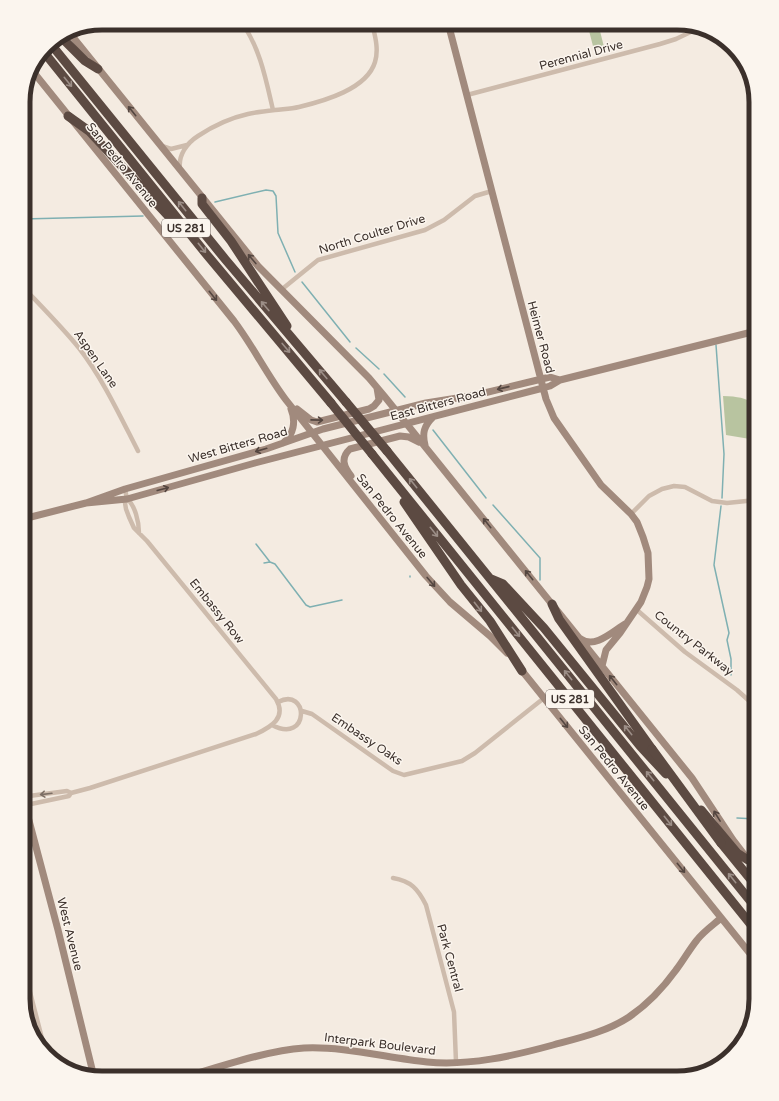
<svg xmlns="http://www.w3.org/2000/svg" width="779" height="1101" font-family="'Varela Round',sans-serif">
<rect width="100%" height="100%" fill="#f4ebe1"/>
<path fill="#b8c4a0" d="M587 23H598L604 47 602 48 594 50Z
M723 396C761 397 756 408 756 440L726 435Z"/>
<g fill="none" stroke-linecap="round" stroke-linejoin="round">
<path stroke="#7fb0b2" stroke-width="1.5" d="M215 202 266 190 273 191 276 196 278 233 295 272
M23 219 143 216
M302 282 350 342
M716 345 724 454 722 498
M356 348 379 369
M384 374 405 397
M433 430 486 498
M493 505 540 558V580
M721 506 714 565 729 633 727 640 731 659V675
M256 544 270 562 275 564 306 605 310 607 342 600
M264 563 270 562
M410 577V576
M737 818 756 819"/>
<path stroke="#cdbbac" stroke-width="4.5" d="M242 23C260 48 266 80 273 110
M727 44 738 62 744 61
M467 95 660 44 676 39 699 28
M162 146 171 149 187 145
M180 169C178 155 187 143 198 136 213 126 230 118 248 114 257 112 266 111 275 110 283 109 291 109 299 107 324 101 367 89 375 62 379 49 375 36 372 23
M23 287C42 307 62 327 79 348 103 379 120 416 138 451
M281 290 318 260 425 230 444 220 475 196 492 191
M756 404V401
M127 499C135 505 139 522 139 533
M631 514 649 496 662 489 674 486 685 487 712 501 727 503 756 500
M637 610 685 652 737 690 756 707
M302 711 312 714 393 771 404 775 462 761 475 753 544 698
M272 725C310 745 309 686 278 702
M71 793 69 796 31 804 24 802 29 796 67 791 71 793 90 788 256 734C271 727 287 718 276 699L147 541 134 528 129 517 126 509 125 503 127 499 125 489
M393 878C411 881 418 889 426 905L454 1012 456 1062
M23 994 30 992 45 1050"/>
<path stroke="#a18a7d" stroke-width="7" d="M448 23 546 399 554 418 601 485 631 514 637 522 643 537 648 553 649 579 647 587 641 602 620 633 606 650 602 666
M68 31 258 266 369 378 385 397 692 778 733 840 756 870
M31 69 234 321C253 346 267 375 286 400L426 576 450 602 490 636 507 653
M297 409 311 420 317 422 369 409 374 406 379 400 377 388
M283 443C294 435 296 421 291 409
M425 445C422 433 424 426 433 417
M351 476C344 467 340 458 350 449L400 436 409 437 419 442
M86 503 127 499 255 463 543 388 550 386 560 380 756 331
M23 519 86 503 125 489 266 449 323 429 426 403 476 395 550 377 560 380
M581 639C595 649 613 631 625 624
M519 667 756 961
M23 798 58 930 94 1077
M181 1078C220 1067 264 1051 304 1048 343 1046 388 1058 427 1062 469 1066 513 1056 553 1045 579 1038 606 1032 629 1017 648 1004 663 988 676 970 683 961 689 950 697 940 703 932 713 925 721 918"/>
<path stroke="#5c4a42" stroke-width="9" d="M60 36 85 61 98 69
M50 43 225 259 346 402
M43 51 207 255 331 403
M68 116 89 131 172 220 178 225
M202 198V204L231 241 287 326
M387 451 756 908
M372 454 756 931
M404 502 461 585 490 621 522 671
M491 579 503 584 544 628 640 746 666 774
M552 604 559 619 652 749
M701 810 737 853 748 860
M721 843 756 886"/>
<path stroke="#5c4a42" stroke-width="9" d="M346 402 387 451
M331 403 372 454
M652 749 721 843"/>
</g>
<defs><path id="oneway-shaft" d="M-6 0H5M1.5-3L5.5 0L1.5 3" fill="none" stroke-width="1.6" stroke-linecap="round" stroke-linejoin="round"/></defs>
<g stroke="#9c8e87">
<use href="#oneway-shaft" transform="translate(68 82) rotate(51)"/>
<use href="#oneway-shaft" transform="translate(182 206) rotate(-129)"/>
<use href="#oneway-shaft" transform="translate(202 248) rotate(51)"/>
<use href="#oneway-shaft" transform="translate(265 306) rotate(-130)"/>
<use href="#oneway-shaft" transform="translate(286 348) rotate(50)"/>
<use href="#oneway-shaft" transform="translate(323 374) rotate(-130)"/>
<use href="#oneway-shaft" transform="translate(413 483) rotate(-129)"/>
<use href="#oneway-shaft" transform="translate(434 532) rotate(51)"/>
<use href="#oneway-shaft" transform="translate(478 607) rotate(52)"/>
<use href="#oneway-shaft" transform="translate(516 632) rotate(51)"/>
<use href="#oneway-shaft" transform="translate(568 675) rotate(-129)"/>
<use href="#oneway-shaft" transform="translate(628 730) rotate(-129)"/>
<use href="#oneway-shaft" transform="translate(650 776) rotate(-129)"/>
<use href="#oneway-shaft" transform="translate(668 821) rotate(51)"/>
<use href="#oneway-shaft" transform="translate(732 878) rotate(-129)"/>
</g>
<g stroke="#544640">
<use href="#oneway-shaft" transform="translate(132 111) rotate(-129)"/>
<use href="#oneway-shaft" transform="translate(252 259) rotate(-130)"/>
<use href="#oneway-shaft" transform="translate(213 296) rotate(51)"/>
<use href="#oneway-shaft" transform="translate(503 388) rotate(167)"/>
<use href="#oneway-shaft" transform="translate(317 420) rotate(1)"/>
<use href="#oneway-shaft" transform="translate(261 450) rotate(164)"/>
<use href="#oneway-shaft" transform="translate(163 489) rotate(-15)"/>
<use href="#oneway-shaft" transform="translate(487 523) rotate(-129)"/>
<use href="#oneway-shaft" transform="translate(529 575) rotate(-129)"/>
<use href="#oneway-shaft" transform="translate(431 582) rotate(50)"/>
<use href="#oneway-shaft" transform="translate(613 680) rotate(-129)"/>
<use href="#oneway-shaft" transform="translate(564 723) rotate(51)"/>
<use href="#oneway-shaft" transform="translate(717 816) rotate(-122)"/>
<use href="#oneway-shaft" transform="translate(681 868) rotate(51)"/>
</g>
<use stroke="#7d6f65" href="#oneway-shaft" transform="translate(46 794) rotate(173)"/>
<g text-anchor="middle" stroke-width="3" stroke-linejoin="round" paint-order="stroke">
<g fill="#fbf5ee" stroke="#756b66" stroke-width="1">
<rect x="162" y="219" width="48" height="18" rx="3"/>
<rect x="546" y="690" width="48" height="18" rx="3"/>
</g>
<g font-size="11" font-weight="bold" fill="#3b302b">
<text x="186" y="232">US 281</text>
<text x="570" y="703">US 281</text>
</g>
<g font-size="12" fill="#3b302b" stroke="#fbf5ee">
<text transform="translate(581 55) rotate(-15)" y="4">Perennial Drive</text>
<text transform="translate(122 165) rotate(51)" y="4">San Pedro Avenue</text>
<text transform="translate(372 234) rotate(-17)" y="4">North Coulter Drive</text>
<text transform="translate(541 337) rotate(75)" y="4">Heimer Road</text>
<text transform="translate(96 359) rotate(55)" y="4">Aspen Lane</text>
<text transform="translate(438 404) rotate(-15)" y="4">East Bitters Road</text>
<text transform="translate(238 445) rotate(-16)" y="4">West Bitters Road</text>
<text transform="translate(392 516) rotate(51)" y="4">San Pedro Avenue</text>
<text transform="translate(217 611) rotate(51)" y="4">Embassy Row</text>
<text transform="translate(694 643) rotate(38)" y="4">Country Parkway</text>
<text transform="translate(367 739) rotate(34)" y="4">Embassy Oaks</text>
<text transform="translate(614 768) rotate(51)" y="4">San Pedro Avenue</text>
<text transform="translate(70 934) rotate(76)" y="4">West Avenue</text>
<text transform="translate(450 958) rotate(75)" y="4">Park Central</text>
<text transform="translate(380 1044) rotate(7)" y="4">Interpark Boulevard</text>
</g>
</g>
<path d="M0 0H779V1101H0ZM102 30H677A72 72 0 0 1 749 102V999A72 72 0 0 1 677 1071H102A72 72 0 0 1 30 999V102A72 72 0 0 1 102 30Z" fill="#fbf5ee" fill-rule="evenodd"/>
<path fill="none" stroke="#3b302b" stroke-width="5" d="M102 30H677A72 72 0 0 1 749 102V999A72 72 0 0 1 677 1071H102A72 72 0 0 1 30 999V102A72 72 0 0 1 102 30Z"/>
</svg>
